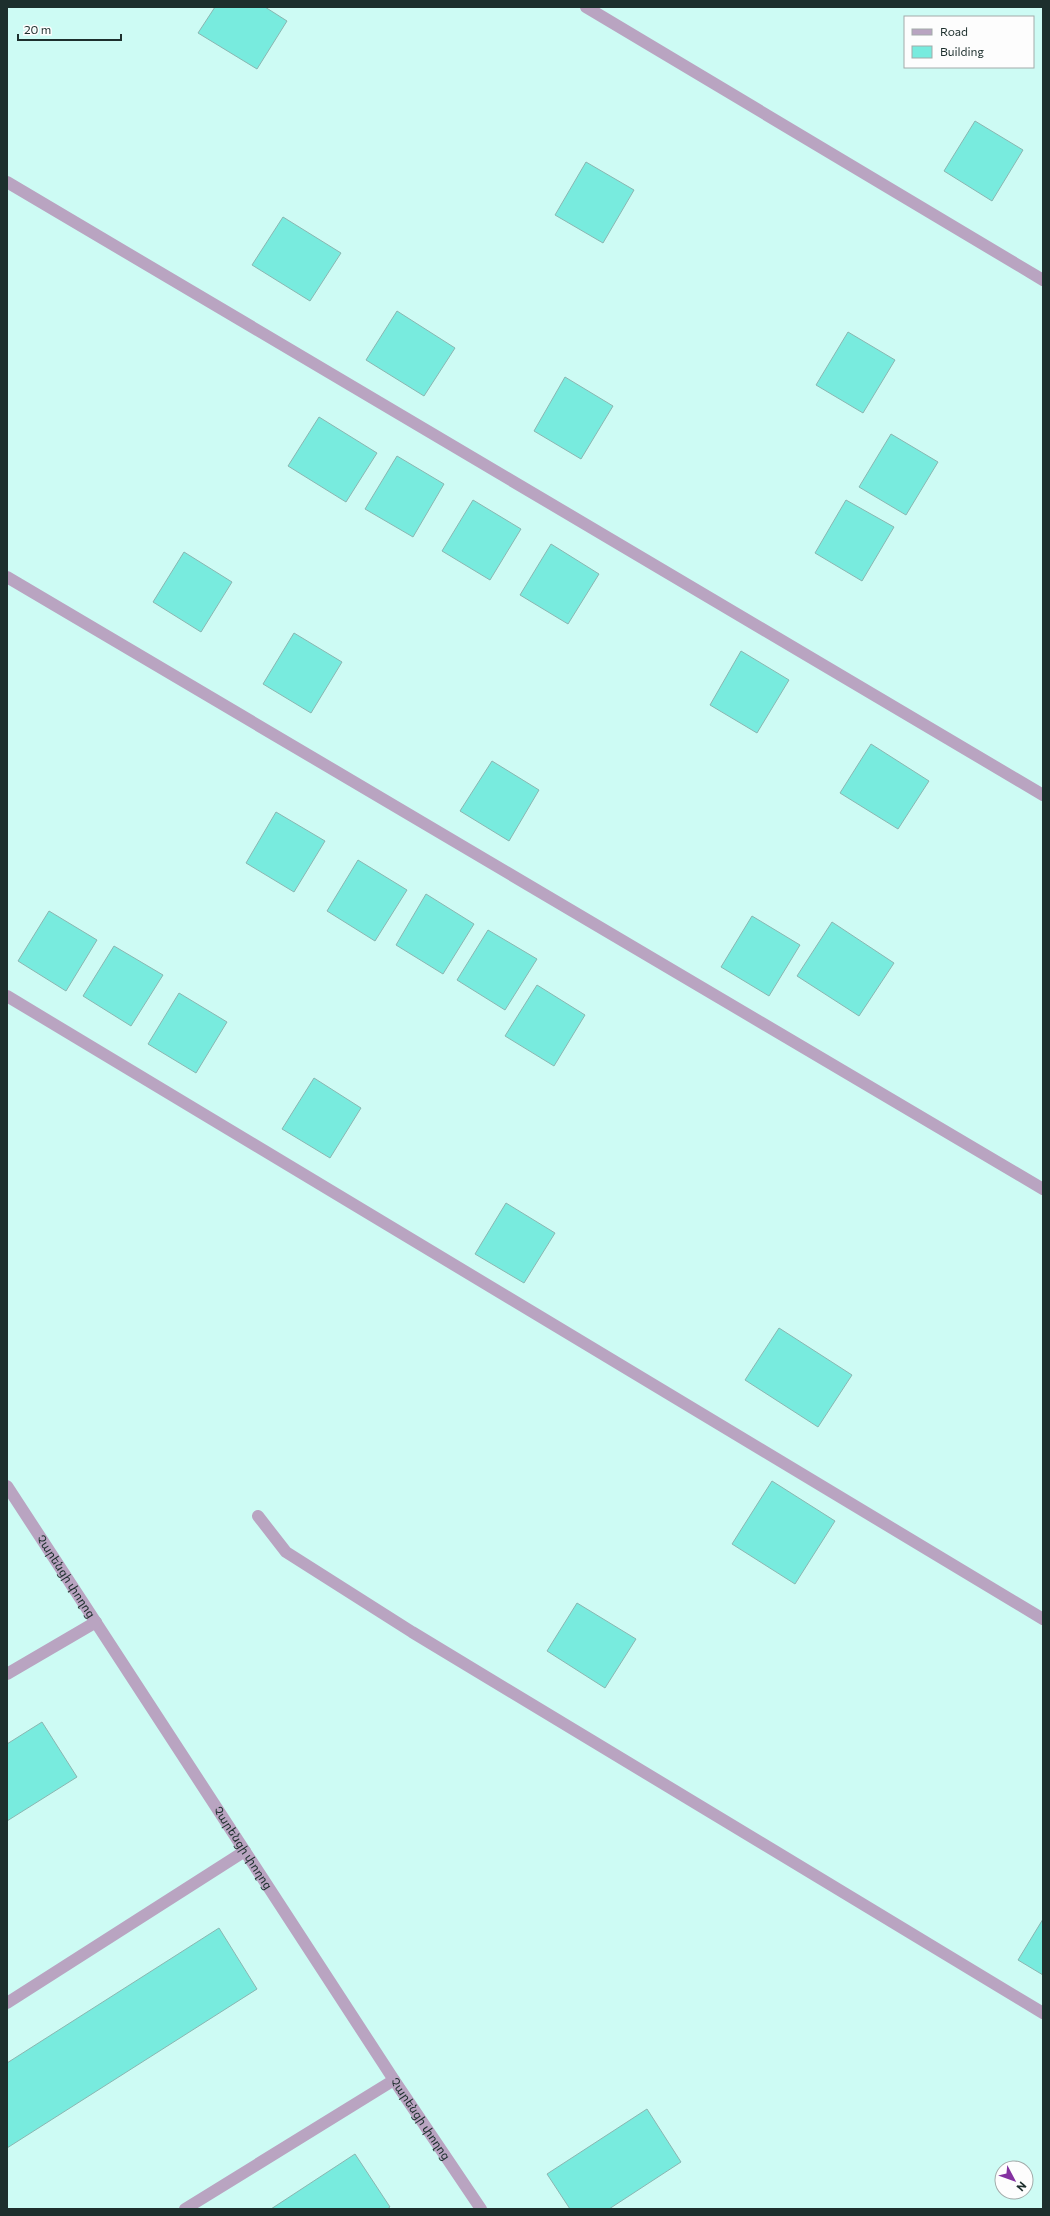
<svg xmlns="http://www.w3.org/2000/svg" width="1050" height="2216" font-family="Commissioner,'Noto Sans Armenian',sans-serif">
<rect width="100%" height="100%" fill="#cdfbf4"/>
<path fill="#78ebde" stroke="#8ab6b1" d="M215 7H265L287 21 257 69 198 33Z
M975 121 1023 150 992 201 944 171Z
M586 162 634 190 603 243 555 215Z
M283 217 341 253 310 301 252 265Z
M397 311 455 348 424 396 366 360Z
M848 332 895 360 863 413 816 385Z
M565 377 613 406 581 459 534 431Z
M319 417 377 453 346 502 288 466Z
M891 434 938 462 906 515 859 487Z
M397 456 444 484 413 537 365 509Z
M473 500 521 529 490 580 442 551Z
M846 500 894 527 862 581 815 553Z
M551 544 599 574 568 624 520 595Z
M184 552 232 582 201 632 153 602Z
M294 633 342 662 311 713 263 684Z
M741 651 789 680 757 733 710 705Z
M871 744 929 781 898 829 840 793Z
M492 761 539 790 509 841 460 811Z
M276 812 325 841 294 892 246 863Z
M358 860 407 890 375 941 327 911Z
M426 894 474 924 443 974 396 945Z
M49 911 97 940 66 991 18 961Z
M752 916 800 945 769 996 721 967Z
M832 922 894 963 859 1016 797 976Z
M488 930 537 959 505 1010 457 980Z
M114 946 163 975 131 1026 83 996Z
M537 985 585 1015 554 1066 505 1036Z
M179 993 227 1022 196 1073 148 1044Z
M314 1078 361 1108 330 1158 282 1129Z
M506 1203 555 1233 524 1283 475 1254Z
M779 1328 852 1375 818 1427 745 1380Z
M772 1481 835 1521 795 1584 732 1544Z
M577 1603 636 1639 605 1688 547 1651Z
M42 1722 77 1777 7 1821V1744Z
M1043 1919V1975L1018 1960Z
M219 1928 257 1989 7 2148V2063Z
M647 2109 681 2162 609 2209H570L547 2174Z
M355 2154 390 2207 387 2209H271Z"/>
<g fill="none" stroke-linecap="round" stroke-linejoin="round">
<path stroke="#b9a4c1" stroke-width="12" d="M258 1516 286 1552 412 1632 1043 2013"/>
<g stroke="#b9a4c1" stroke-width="12">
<path d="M586 7 1043 280"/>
<path d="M7 182 1043 795"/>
<path d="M7 577 1043 1189"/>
<path d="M7 996 1043 1619"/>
<path id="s1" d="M7 1486 394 2080 481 2209"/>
<path d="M7 1674 96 1622"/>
<path d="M7 2003 245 1851"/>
<path d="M185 2209 394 2080"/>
</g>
</g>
<g text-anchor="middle" stroke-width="3" stroke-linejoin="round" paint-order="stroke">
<g font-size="12" fill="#1d2f2d" stroke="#fdfdfd">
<text dy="4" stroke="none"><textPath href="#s1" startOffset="108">Չարենցի փողոց</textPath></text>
<text dy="4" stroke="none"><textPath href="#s1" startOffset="432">Չարենցի փողոց</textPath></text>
<text dy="4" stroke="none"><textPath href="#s1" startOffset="756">Չարենցի փողոց</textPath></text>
</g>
</g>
<rect width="1050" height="2216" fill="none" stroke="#1d2f2d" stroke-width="16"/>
<rect x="904" y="16" width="130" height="52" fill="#fdfdfd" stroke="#a3abaa"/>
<rect x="912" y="29" width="20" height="6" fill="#b9a4c1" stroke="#a3abaa"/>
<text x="940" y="36" font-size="12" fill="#1d2f2d">Road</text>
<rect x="912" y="46" width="20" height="12" fill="#78ebde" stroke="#a3abaa"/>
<text x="940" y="56" font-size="12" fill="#1d2f2d">Building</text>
<g transform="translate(1014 2180) rotate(131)"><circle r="19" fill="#fdfdfd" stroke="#a3abaa"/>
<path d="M0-3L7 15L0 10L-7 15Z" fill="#8431a0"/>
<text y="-6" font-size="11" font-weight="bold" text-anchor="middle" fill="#1d2f2d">N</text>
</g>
<path d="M18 34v6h103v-6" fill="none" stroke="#1d2f2d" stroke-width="2"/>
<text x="24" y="34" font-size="12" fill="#1d2f2d" stroke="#fdfdfd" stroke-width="3" paint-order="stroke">20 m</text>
</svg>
